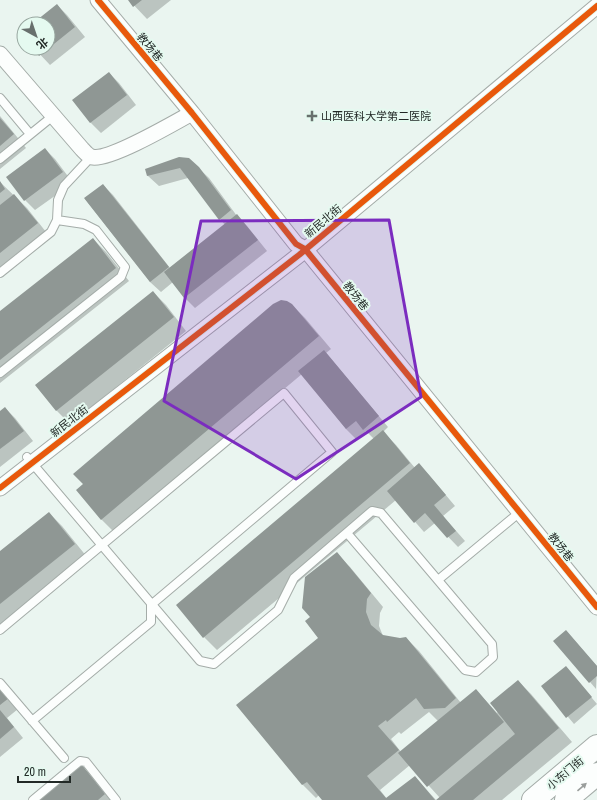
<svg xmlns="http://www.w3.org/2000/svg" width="597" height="800" font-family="'Archivo Narrow','Noto Sans SC',sans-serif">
<rect width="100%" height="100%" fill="#eaf5f0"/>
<path fill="#0003" fill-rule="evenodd" d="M129 0H171L147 19Z
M57 5 67 15 85 37 50 65 34 48H48V24H33Z
M109 73 119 83 136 105 101 133 91 123 74 101Z
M0 116 26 148 0 169Z
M45 149 55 159 73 183 35 210 25 200 8 177Z
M189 159 209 178 237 216 247 226 267 251 195 308 185 298 173 282 161 292 150 282 85 199 103 185 113 195 170 268 225 225 188 178 159 186 148 176 146 170Z
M0 182 27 208 50 237 0 276Z
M93 239 106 252 129 281 0 383V313Z
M153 292 166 305 186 331 70 424 57 411 36 385Z
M292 305 305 318 331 349 326 353 388 427 383 432 396 445 415 468 419 465 429 475 455 506 443 516 465 541 458 547 435 523 424 532 396 500 217 650 204 637 177 605 374 439 366 431 356 439 346 429 302 374 114 532 101 519Z
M5 408 15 418 33 441 0 467V412Z
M49 513 62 526 87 557 0 628V552Z
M337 554 350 567 383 607 380 613 379 626 383 636 400 639 406 638 419 651 461 703 476 690 497 713 518 681 531 694 572 742 502 800H438L440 798 410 765 380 790 387 799 415 777 436 800H323L319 795 316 798 303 785 238 706 319 638 311 618ZM429 712 438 721 401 752 391 739 399 732 401 734Z
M566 631 597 666 596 689 590 682Z
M566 667 597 704 574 724 542 686Z
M0 686 18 709 7 718 23 738 0 757Z
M82 766 92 776 111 800H40Z"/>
<path fill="#8f9794" d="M128 0H142L133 7Z
M57 4 75 27 39 56 33 48H48V24H32Z
M109 72 127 95 90 123 72 100Z
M0 118 14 134 0 146Z
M45 148 63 172 24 201 6 177Z
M179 157 189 158 199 167 231 210 219 220 180 168 147 176 145 169Z
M0 181 5 189 0 193Z
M103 184 169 267 150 282 84 198Z
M14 194 38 223 0 253V205Z
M237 214 258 240 184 298 164 272Z
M93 238 116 268 0 360V311Z
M153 291 174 317 56 411 35 385Z
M281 300 287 301 292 304 319 336 101 520 76 490 83 484 73 474 273 304Z
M324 350 379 416 363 430 356 421 346 429 298 371Z
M5 407 24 431 0 449V411Z
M383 430 410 463 203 638 176 605Z
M419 463 446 495 434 505 456 531 447 538 425 513 414 523 387 491Z
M49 512 75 544 0 604V551Z
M337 552 371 593 367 599 366 612 371 625 383 635 400 638 406 637 456 698 445 708 424 709 416 698 387 722 386 720 378 726 399 750 367 776 386 798 415 776 435 800H322L307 782 302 785 236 705 318 638 305 621 310 617 302 608 305 577Z
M566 630 597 666V676L589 683 553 641Z
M566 666 592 697 566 718 541 686Z
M518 680 559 728 473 800H436L515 734 490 703Z
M0 687 9 698 0 705Z
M476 689 504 722 427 787 398 753Z
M0 710 14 727 0 739Z
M82 765 105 794 98 800H39Z"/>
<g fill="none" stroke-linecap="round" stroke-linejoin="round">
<defs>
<path id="service" d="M0 98 30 134
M0 159 53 116
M0 273 51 232 57 220 58 200 64 186 91 157
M0 373 121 277 125 267 96 230 84 224 57 220
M27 457 200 661 214 664 278 610 294 578 372 511 381 513 492 644 493 657 476 672 465 670 347 533
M438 580 520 512
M0 630 284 393 332 452 151 605V622L32 721
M0 683 64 758
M33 800 80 761 86 762 116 800"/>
<path id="minor" d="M98 0 192 113 296 244 305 249 597 607
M0 54 82 149C85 152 88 156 92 157 109 161 174 123 192 113
M0 488 299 255 597 6"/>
<path id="secondary" d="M533 800 597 746
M566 800 597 774"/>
</defs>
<use href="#service" stroke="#a4aca8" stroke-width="10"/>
<use href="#minor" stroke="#a4aca8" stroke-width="17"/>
<use href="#secondary" stroke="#a4aca8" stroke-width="24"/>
<use href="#service" stroke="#fcfefd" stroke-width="8"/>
<use href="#minor" stroke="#fcfefd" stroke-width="15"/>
<use href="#secondary" stroke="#fcfefd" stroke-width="22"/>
<defs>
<path id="cycleway" d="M98 0 192 113 296 244 305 249 597 607
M0 488 299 255 597 6"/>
</defs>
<use href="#cycleway" stroke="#e5faf0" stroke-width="8"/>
<use href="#cycleway" stroke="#e8590c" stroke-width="6"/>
</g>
<defs><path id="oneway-solid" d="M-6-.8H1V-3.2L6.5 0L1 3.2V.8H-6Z"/></defs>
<use fill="#9a9e9c" href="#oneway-solid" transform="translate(582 787) rotate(-41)"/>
<path fill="#7b2cbf" fill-opacity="0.2" stroke="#7b2cbf" stroke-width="3" stroke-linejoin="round" d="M389 220 421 397 296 479 164 401 201 221Z"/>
<path fill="#68706d" stroke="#e5faf0" stroke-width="1.5" d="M310 110h4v4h4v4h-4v4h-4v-4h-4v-4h4z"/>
<g text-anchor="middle" stroke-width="4" stroke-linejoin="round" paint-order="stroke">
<g font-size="11" fill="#222926" stroke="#e5faf0">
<text transform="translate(150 47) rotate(50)" y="4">教场巷</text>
<text transform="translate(323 221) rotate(-40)" y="4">新民北街</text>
<text transform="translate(356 296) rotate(51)" y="4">教场巷</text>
<text transform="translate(69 421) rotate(-38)" y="4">新民北街</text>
<text transform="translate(561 547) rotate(51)" y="4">教场巷</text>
<text transform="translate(565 773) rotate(-40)" y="4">小东门街</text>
</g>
<g font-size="11" fill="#222926" stroke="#e5faf0" text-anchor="start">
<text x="321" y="120">山西医科大学第二医院</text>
</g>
</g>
<g transform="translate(36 36) rotate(140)"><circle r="19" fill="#e5faf0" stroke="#97a69f"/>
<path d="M0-3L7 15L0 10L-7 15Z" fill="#68706d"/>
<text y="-6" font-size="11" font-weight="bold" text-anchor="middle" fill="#222926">北</text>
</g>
<path d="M18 776v6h52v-6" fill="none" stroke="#222926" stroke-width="2"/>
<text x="24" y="776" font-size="12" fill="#222926" stroke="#e5faf0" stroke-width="3" paint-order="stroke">20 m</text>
</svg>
